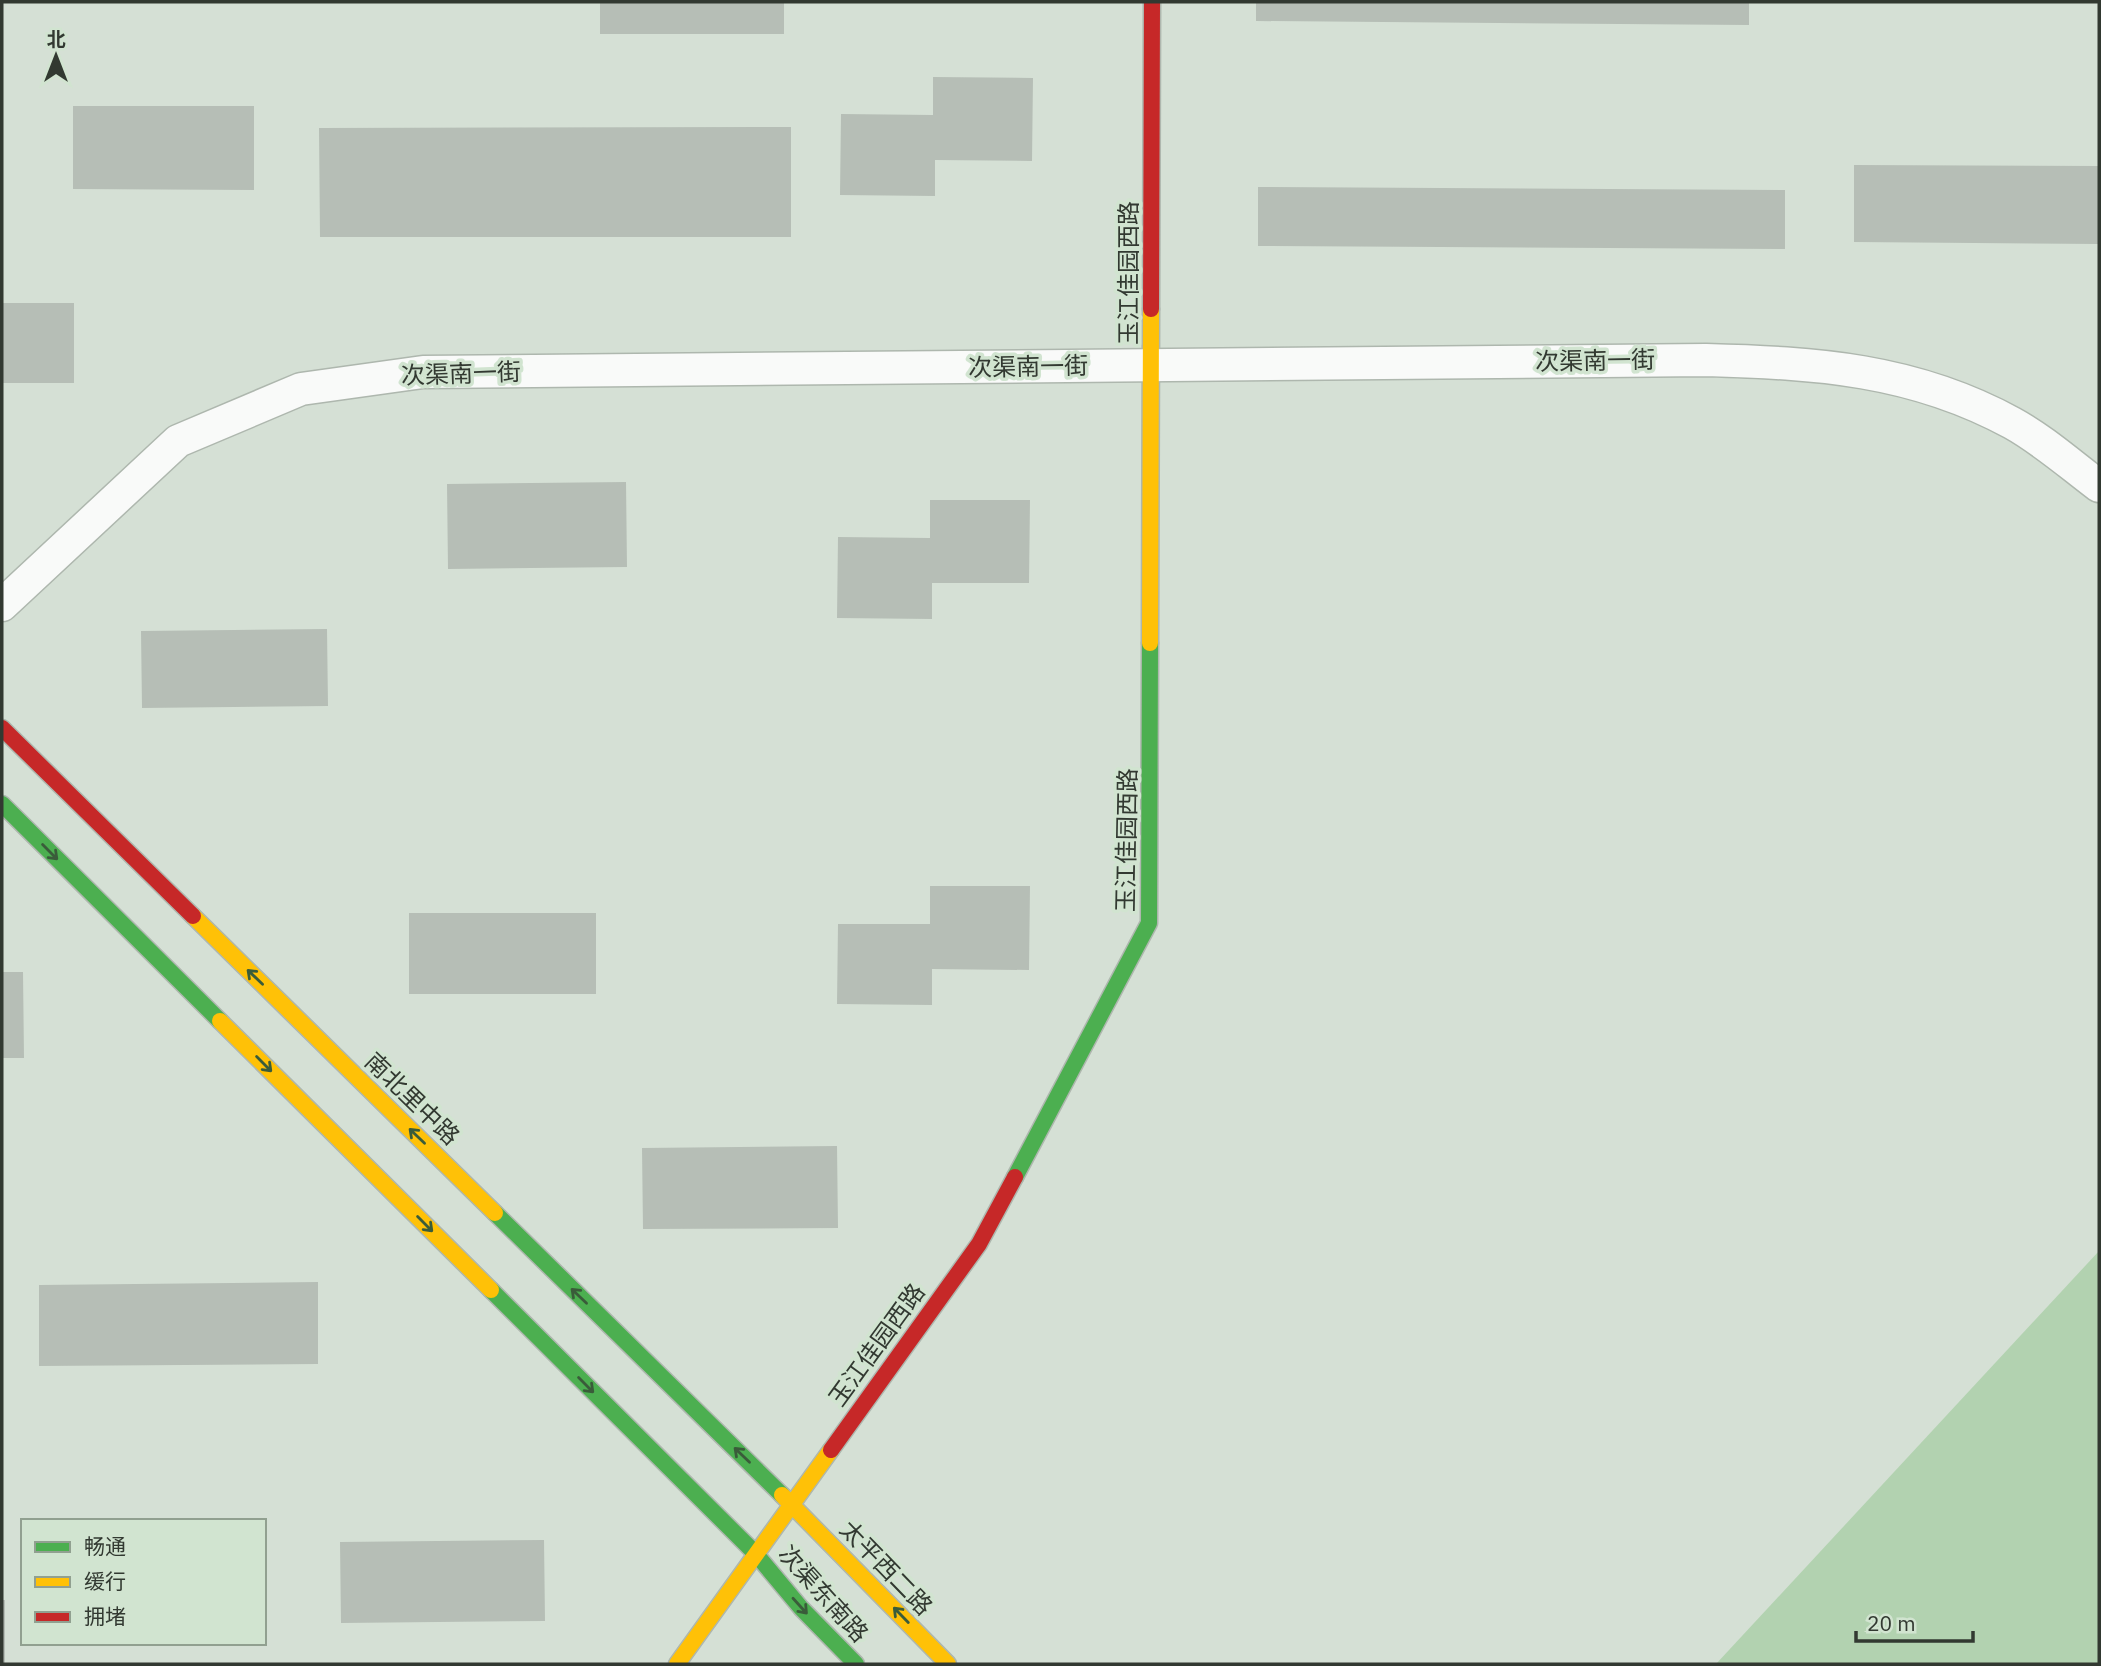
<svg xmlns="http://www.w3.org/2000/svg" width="2101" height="1666" font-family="'IBM Plex Sans','Noto Sans SC',sans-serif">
<rect width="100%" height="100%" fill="#d5e0d5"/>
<path fill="#b2d2b0" d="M2099 1251V1664H1716Z"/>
<path fill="#b6beb6" d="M600 2H784V34H600Z
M1256 2H1749V25L1256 21Z
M933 77 1033 78 1032 161 935 160V196L840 195 841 114 933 115Z
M73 106H254V190L73 189Z
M791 127V237H320L319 128Z
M1854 165 2099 166V244L1854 242Z
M1258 187 1785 190V249L1258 246Z
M2 303H74V383H2Z
M626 482 627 567 448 569 447 484Z
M930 500H1030L1029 583H932V619L837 618 838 537 930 538Z
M327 629 328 706 142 708 141 631Z
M930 886H1030L1029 970 932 969V1005L837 1004 838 924H930Z
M409 913H596V994H409Z
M2 972H23L24 1058H2Z
M837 1146 838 1228 643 1229 642 1148Z
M318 1282V1364L39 1366V1285Z
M544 1540 545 1621 341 1623 340 1542Z
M2 1600H5V1664H2Z"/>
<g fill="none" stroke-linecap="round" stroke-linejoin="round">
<defs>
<path id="street" d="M2 605 178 441 301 389 423 372 1706 360C1816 363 1913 369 2012 423 2043 440 2071 465 2099 486"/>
<path id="fast" d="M2 804 220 1021
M1015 1177 1149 923 1150 643
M495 1213 782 1495
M491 1290 756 1554 801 1608 856 1664"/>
<path id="slow" d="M1150 643 1151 309
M193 916 495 1213
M220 1021 491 1290
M782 1495 948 1664
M677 1664 831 1450"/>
<path id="jam" d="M1151 309 1152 2
M2 728 193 916
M831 1450 979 1244 1015 1177"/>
</defs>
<use href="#street" stroke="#aeb7ae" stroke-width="35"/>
<use href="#fast" stroke="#aeb7ae" stroke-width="19"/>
<use href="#slow" stroke="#aeb7ae" stroke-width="19"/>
<use href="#jam" stroke="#aeb7ae" stroke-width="19"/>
<use href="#street" stroke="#f9faf9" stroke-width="32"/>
<use href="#fast" stroke="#4caf50" stroke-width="16"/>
<use href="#slow" stroke="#ffc107" stroke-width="16"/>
<use href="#jam" stroke="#c62828" stroke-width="16"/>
</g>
<defs><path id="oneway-shaft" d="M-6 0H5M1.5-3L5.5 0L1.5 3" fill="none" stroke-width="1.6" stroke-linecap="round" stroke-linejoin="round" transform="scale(1.75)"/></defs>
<g stroke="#3a5c3a">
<use href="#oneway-shaft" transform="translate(50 852) rotate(45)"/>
<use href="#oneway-shaft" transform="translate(255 977) rotate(-136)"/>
<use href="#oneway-shaft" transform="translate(264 1064) rotate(45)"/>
<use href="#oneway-shaft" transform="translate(417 1136) rotate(-136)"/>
<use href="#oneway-shaft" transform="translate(425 1224) rotate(45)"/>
<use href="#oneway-shaft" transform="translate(579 1296) rotate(-136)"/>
<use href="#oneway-shaft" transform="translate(586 1385) rotate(45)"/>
<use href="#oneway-shaft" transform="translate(742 1455) rotate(-136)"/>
<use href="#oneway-shaft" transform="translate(800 1606) rotate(48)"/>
<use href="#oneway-shaft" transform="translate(901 1615) rotate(-134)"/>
</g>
<g text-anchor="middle" stroke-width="7" stroke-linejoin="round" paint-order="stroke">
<g font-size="24" fill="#323931" stroke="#d1e4d0">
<text transform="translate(1129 273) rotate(-90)" y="8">玉江佳园西路</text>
<text transform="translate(1595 361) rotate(-1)" y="8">次渠南一街</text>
<text transform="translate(1028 367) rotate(-1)" y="8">次渠南一街</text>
<text transform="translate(461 374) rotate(-2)" y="8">次渠南一街</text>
<text transform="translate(1127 840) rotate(-89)" y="8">玉江佳园西路</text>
<text transform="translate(412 1099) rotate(44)" y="8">南北里中路</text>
<text transform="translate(877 1345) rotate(-54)" y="8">玉江佳园西路</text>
<text transform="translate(886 1568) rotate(46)" y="8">太平西二路</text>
<text transform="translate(823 1594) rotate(48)" y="8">次渠东南路</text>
</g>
</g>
<rect width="2101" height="1666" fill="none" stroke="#323931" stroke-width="7"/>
<rect x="21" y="1519" width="245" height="126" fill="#d1e4d0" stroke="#91a090" stroke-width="2"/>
<rect x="35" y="1542" width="35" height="10" fill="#4caf50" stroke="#91a090" stroke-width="2"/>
<text x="84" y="1554" font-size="21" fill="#323931">畅通</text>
<rect x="35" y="1577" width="35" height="10" fill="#ffc107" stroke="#91a090" stroke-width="2"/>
<text x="84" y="1589" font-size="21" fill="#323931">缓行</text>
<rect x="35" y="1612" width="35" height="10" fill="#c62828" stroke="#91a090" stroke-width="2"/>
<text x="84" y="1624" font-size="21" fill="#323931">拥堵</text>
<g transform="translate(56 56)" stroke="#d1e4d0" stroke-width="5" paint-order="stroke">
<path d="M0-5L12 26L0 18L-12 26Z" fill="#323931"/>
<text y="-10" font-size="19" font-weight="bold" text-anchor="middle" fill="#323931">北</text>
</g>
<path d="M1856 1631v10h117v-10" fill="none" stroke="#323931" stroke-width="3.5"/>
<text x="1867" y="1631" font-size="21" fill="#323931" stroke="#d1e4d0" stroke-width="5" paint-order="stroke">20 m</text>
</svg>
